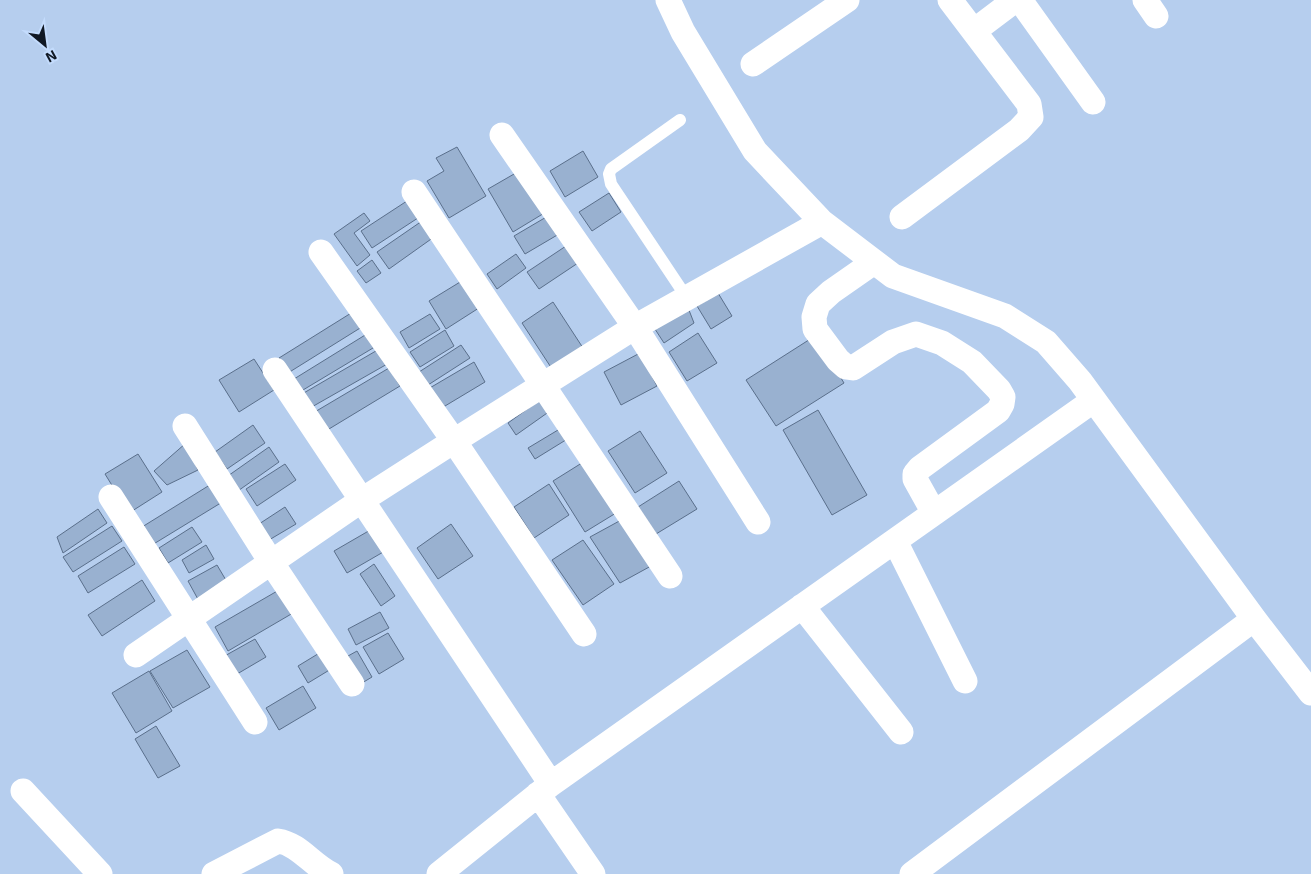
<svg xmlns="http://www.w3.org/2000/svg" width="1311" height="874" font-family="'Exo 2',sans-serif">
<rect width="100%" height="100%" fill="#b6ceee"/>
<path fill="#99b1d0" stroke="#5a6f8b" d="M457 147 486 196 449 218 427 181 444 171 436 158Z
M583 151 598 177 565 197 550 171Z
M521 170 546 212 513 232 488 189Z
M609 193 621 212 592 231 579 212Z
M410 199 421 216 372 248 361 231Z
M364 213 370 221 354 233 370 255 357 266 334 234Z
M548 216 559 234 525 254 514 236Z
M422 221 434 237 389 269 377 252Z
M566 246 578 263 539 289 527 272Z
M516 254 526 268 497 289 487 274Z
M372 260 381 273 366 283 357 271Z
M465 279 482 306 446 329 429 301Z
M718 293 732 316 711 329 697 306Z
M553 302 585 351 554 372 522 323Z
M687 305 694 323 664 343 653 326Z
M356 310 365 325 288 373 279 358Z
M430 314 440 329 409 348 400 332Z
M445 330 454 346 420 367 410 352Z
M370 332 378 345 298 393 294 379Z
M698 333 717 363 687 381 669 352Z
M815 336 844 383 776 426 746 380Z
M461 345 470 358 428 385 419 372Z
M381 348 389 363 310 408 302 394Z
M640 353 657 386 621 405 604 372Z
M254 359 274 390 239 412 219 380Z
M474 362 485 382 440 409 428 389Z
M389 368 400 386 324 432 313 413Z
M541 399 550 411 516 435 508 423Z
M818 410 867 495 832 515 783 430Z
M253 425 265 443 227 469 215 452Z
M563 427 569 438 535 459 528 448Z
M640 431 667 473 635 493 608 451Z
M186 443 198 470 167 485 154 471Z
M269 447 279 462 235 493 225 478Z
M138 454 162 492 129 513 105 474Z
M585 461 616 513 585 532 553 481Z
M285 464 296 480 257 506 246 489Z
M679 481 697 509 656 534 638 507Z
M213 483 224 501 152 545 142 527Z
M549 484 569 515 534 538 514 507Z
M285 507 296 524 269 540 259 524Z
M98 509 107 523 63 553 57 537Z
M623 519 651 566 620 583 590 537Z
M451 524 473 556 438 579 417 548Z
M112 526 122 541 73 572 63 557Z
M192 527 202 542 168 563 159 548Z
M372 529 385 551 347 573 334 551Z
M583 540 614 584 583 605 552 560Z
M206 545 214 559 189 573 182 560Z
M124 547 135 564 88 593 78 576Z
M374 564 395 596 381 606 360 574Z
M217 565 230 587 200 603 188 581Z
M142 580 155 601 102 636 88 615Z
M279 590 293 613 228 651 215 627Z
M380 612 389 628 356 645 348 629Z
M388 633 404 659 379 674 363 647Z
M255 639 266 657 232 677 221 658Z
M326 649 336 666 308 683 298 666Z
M187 650 210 687 173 708 150 671Z
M357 651 372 677 362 683 348 656Z
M149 671 172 711 136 733 112 693Z
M303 686 316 708 279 730 266 708Z
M156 726 180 766 158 778 135 739Z"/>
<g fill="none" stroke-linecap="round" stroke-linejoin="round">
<path stroke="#fff" stroke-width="12" d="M680 120 611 169 609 174 611 184 687 298"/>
<path stroke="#fff" stroke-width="25" d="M668 0 683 32 755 151 822 222 893 276 1005 316 1046 342 1080 381 1254 619 1311 693
M1020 0 1093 102
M1145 0 1156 16
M974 31 1015 0
M753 64 847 0
M502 135 635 327 758 522
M414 192 670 576
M902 217 1019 130 1031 117 1029 104 950 0
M321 252 454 441 584 634
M874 262 831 292 818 304 814 317 815 329 838 360 846 367 853 368 893 342 916 334 942 343 972 362 999 390 1003 397 1002 404 998 411 920 468 915 474V479L934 513
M275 370 551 784
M185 426 271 562 352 684
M111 497 255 722
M895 541 965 681
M802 606 901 732
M136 655 362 500 454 441 635 327 822 222
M23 791 100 874
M538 794 593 874
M214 874 278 841C299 844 312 865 331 874
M439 874 551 784 1094 400
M912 874 1254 619"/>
</g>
<g transform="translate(45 45) rotate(151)" stroke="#c3dbfc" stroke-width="4" paint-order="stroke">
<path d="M0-4L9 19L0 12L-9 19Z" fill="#101824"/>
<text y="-8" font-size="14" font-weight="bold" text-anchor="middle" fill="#101824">N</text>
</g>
</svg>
